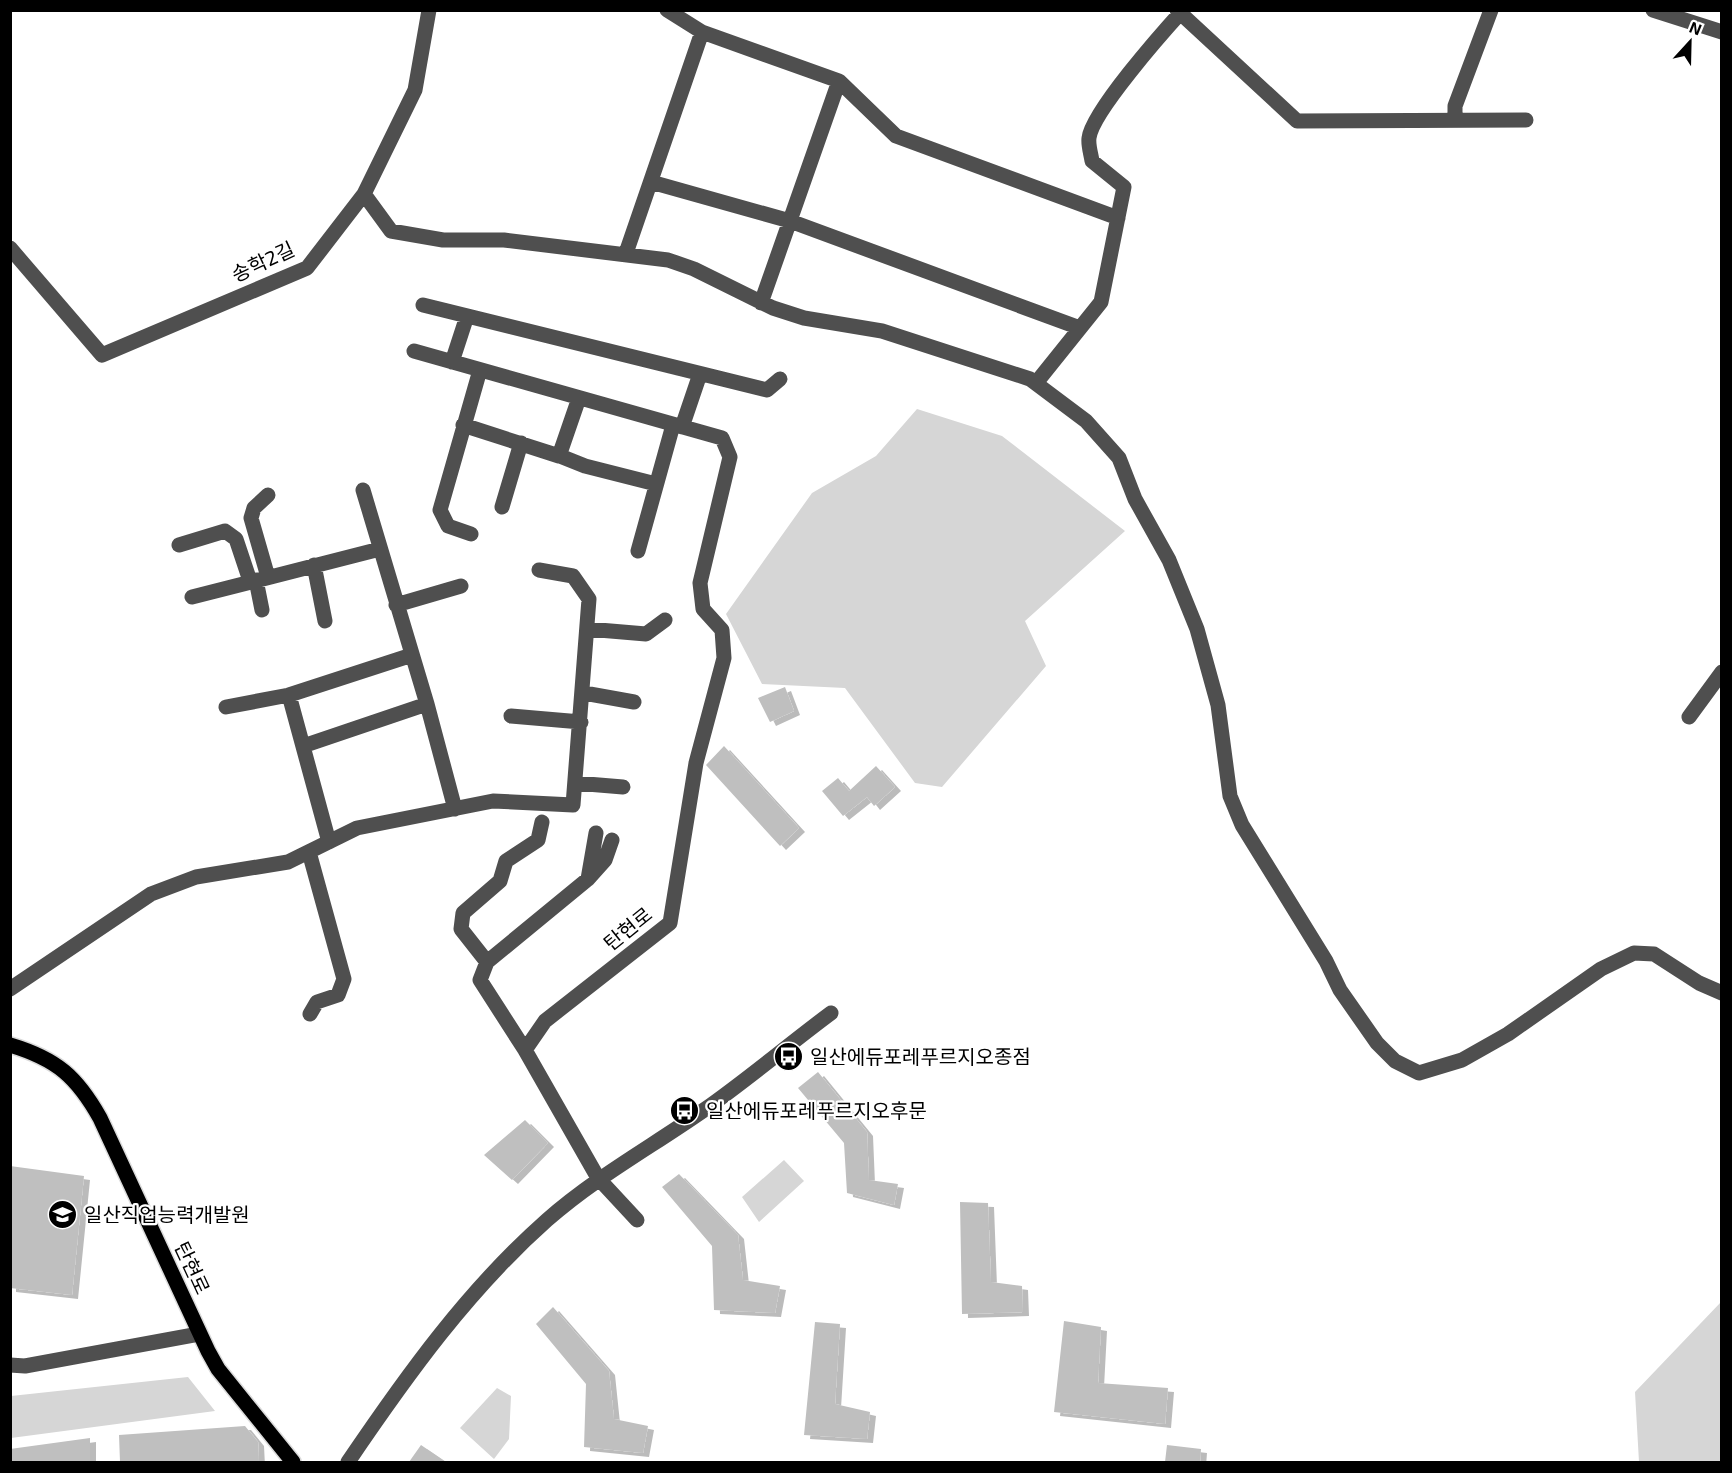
<svg xmlns="http://www.w3.org/2000/svg" width="1732" height="1473" font-family="'Exo 2','Noto Sans KR',sans-serif">
<defs>
<filter id="shadow"><feDropShadow dx="6" dy="4" stdDeviation="0" flood-color="#0004"/></filter>
</defs>
<rect width="100%" height="100%" fill="#fff"/>
<path fill="#d6d6d6" d="M917 409 1002 436 1125 531 1025 621 1046 666 942 787 915 783 845 688 762 684 726 614 812 493 876 456Z
M784 1160 804 1181 759 1222 742 1197Z
M1721 1302V1462H1639L1635 1392Z
M188 1377 215 1411 11 1438V1396Z
M497 1388 511 1396 509 1439 494 1459 460 1428Z"/>
<path fill="#bfbfbf" filter="url(#shadow)" d="M785 687 794 711 770 722 758 698Z
M724 746 799 828 780 846 706 765Z
M876 766 895 787 874 806 867 797 843 816 822 791 838 778 849 791Z
M818 1072 867 1132 869 1180 898 1184 894 1205 847 1193 844 1143 798 1088Z
M525 1120 548 1143 512 1180 484 1155Z
M10 1166 84 1176 72 1295 10 1288Z
M679 1174 738 1235 743 1280 780 1286 775 1313 714 1310 712 1246 662 1187Z
M960 1202 988 1203 991 1282 1022 1286 1023 1312 962 1314Z
M553 1307 609 1371 614 1419 648 1426 643 1453 584 1447 586 1384 536 1324Z
M1064 1321 1101 1327 1098 1383 1168 1388 1165 1424 1054 1412Z
M815 1322 840 1324 835 1404 870 1412 867 1439 804 1435Z
M245 1426 258 1442 259 1462H120L119 1435Z
M90 1438V1462H10V1449Z
M421 1445 446 1462H409Z
M1167 1445 1201 1449 1200 1462H1165Z"/>
<g fill="none" stroke-linecap="round" stroke-linejoin="round">
<defs>
<path id="major" d="M10 1045C57 1059 77 1077 100 1118L208 1351 218 1369 293 1462"/>
</defs>
<use href="#major" stroke="#dbdbdb" stroke-width="18"/>
<path stroke="#4f4f4f" stroke-width="15" d="M667 10 702 32 839 81 896 136 1118 218
M1177 10 1297 121 1526 120
M1653 10 1722 32
M1455 120V106L1491 10
M651 182 790 221 1080 328
M364 194 391 231 443 240H504L668 260 694 269 773 308 804 318 882 331 1030 379 1086 421 1119 458 1135 499 1169 560 1197 629 1218 705 1230 796 1242 825 1326 961 1340 990 1377 1043 1395 1061 1419 1073 1462 1060 1508 1034 1601 969 1634 953 1654 954 1699 983 1722 993
M10 248 102 355 307 268 364 194 415 90 429 10
M626 253 702 32
M761 303 839 81
M423 305 767 390 780 379
M414 351 722 438 730 457 700 583 703 609 722 630 724 658 696 763 670 923 545 1021 525 1050 598 1178 637 1220
M452 362 467 316
M1036 383 1101 302 1124 187 1092 161C1091 154 1088 145 1089 138 1092 112 1163 32 1183 10
M463 425 559 456 579 398
M682 427 700 374
M555 454 585 466 656 484
M363 490 427 704 455 809
M268 495 254 508 251 518 268 577
M502 507 521 443
M471 534 448 526 440 510 480 370
M179 545 225 531 236 539 250 581
M638 551 673 425
M314 565 325 621
M256 580 262 610
M192 597 380 549
M396 605 461 586
M587 629 646 634 665 620
M584 693 634 702
M226 707 289 695
M511 716 581 722
M1689 717 1722 672
M303 746 427 704
M575 783 623 787
M329 842 289 695 412 655
M309 852 344 979 338 995 317 1002 310 1014
M588 879 596 833
M487 962 461 929 463 913 500 881 506 861 538 840 542 822
M10 989 151 894 196 877 288 862 357 828 493 801 573 805 589 599 573 576 539 570
M525 1050 480 980 487 962 588 879 605 860 612 840
M10 1365 25 1366 199 1334
M348 1462C407 1375 468 1290 547 1220 596 1177 651 1147 704 1110 747 1080 788 1045 831 1013"/>
<use href="#major" stroke="#000" stroke-width="15"/>
</g>
<defs>
<symbol id="bus-disc" viewBox="-11 -11 22 22"><circle r="9.5" fill="#000" stroke="#fff"/><path d="M-5-6H5V4H4V6H2V4H-2V6H-4V4H-5ZM-3.5-4V0h7V-4ZM-3.5 1.2v1.5H-2V1.2ZM2 1.2v1.5H3.5V1.2Z" fill="#fff"/></symbol>
<symbol id="school-disc" viewBox="-11 -11 22 22"><circle r="9.5" fill="#000" stroke="#fff"/><path d="M0-5L7-2L0 1L-7-2ZM-4 1L0 2.5L4 1V4Q0 6-4 4Z" fill="#fff"/></symbol>
</defs>
<g fill-rule="evenodd">
<use href="#bus-disc" x="772" y="1040" width="33" height="33"/>
<use href="#bus-disc" x="668" y="1094" width="33" height="33"/>
<use href="#school-disc" x="46" y="1198" width="33" height="33"/>
</g>
<g text-anchor="middle" stroke-width="4.5" stroke-linejoin="round" paint-order="stroke">
<g font-size="20" fill="#000" stroke="#fff">
<text transform="translate(263 262) rotate(-25)" y="7">송학2길</text>
<text transform="translate(628 929) rotate(-39)" y="7">탄현로</text>
<text transform="translate(192 1268) rotate(65)" y="7">탄현로</text>
</g>
<g font-size="20" fill="#000" stroke="#fff" text-anchor="start">
<text x="810" y="1064">일산에듀포레푸르지오종점</text>
<text x="706" y="1118">일산에듀포레푸르지오후문</text>
<text x="84" y="1222">일산직업능력개발원</text>
</g>
</g>
<rect width="1732" height="1473" fill="none" stroke="#000000" stroke-width="24"/>
<g transform="translate(1690 42) rotate(22)" stroke="#ffffff" stroke-width="4.5" paint-order="stroke">
<path d="M0-4.5L10 22L0 15L-10 22Z" fill="#000000"/>
<text y="-9" font-size="16" font-weight="bold" text-anchor="middle" fill="#000000">N</text>
</g>
</svg>
